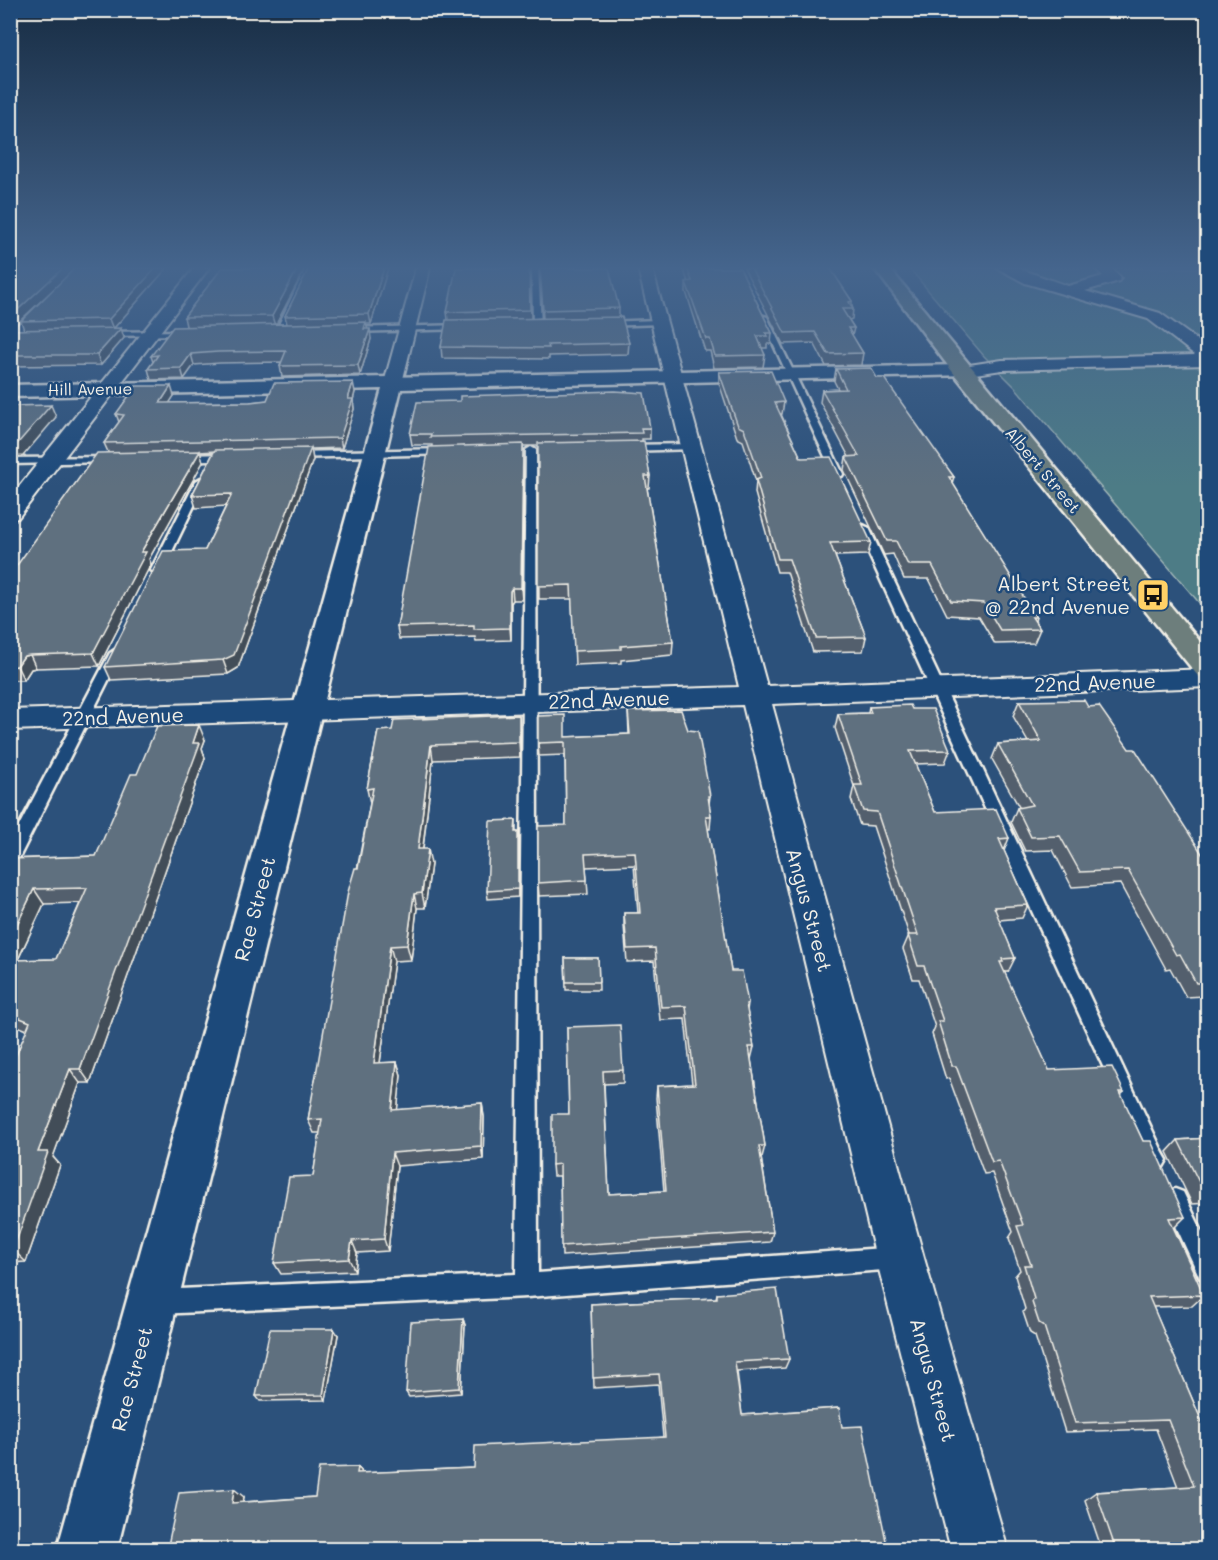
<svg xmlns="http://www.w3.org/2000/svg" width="1218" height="1560" font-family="Mali,sans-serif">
<rect width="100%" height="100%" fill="#2c517b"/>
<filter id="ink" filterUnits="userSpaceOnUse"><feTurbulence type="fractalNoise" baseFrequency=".0167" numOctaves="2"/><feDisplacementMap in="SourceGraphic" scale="12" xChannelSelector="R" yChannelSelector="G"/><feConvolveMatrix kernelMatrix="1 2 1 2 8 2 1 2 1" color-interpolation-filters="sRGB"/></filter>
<g filter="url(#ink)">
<path fill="#4e7c86" stroke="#a1b6b7" stroke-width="1.5" d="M909 268H1207V612L1015 387 984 356Z"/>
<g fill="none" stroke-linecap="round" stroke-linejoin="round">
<defs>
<path id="service" d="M306 268H313L282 331 275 333Z
M532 268H538L541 325 537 327 533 325Z
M760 315 767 317 843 474 842 476 833 474Z
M658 320 661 324 604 326 600 324 604 322Z
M463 325 467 327 466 329 349 332 345 330 349 328Z
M187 331H190V335L103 336 99 334 103 332Z
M693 444 698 447 696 449 625 451 620 448 625 445Z
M531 447 536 450 538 1273 897 1247 905 1250 908 1258 905 1266 897 1269 527 1297 157 1314 149 1310 145 1302 149 1294 157 1290 516 1274 526 450Z
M448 449 451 450V454L292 458 287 455 292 452Z
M232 454 235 455V459L181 461 176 458 181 455Z
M116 457V461L112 462 10 464V458Z
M201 478 206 481 163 570 161 572H153L151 570 196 481Z
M863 525 869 528 1163 1153 1167 1160 1163 1167 1156 1170 1149 1167 857 528Z
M116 649 122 653 18 860 16 864 10 866V843L110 653Z
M1175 1189 1183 1192 1208 1244V1281L1200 1278 1164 1200 1167 1192Z"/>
<path id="minor" d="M194 268H209L18 518 10 520V498Z
M416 268H430L402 383 393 388 384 383Z
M638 268H652L767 686 1208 669V687L772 704 924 1258 1008 1550H951L876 1258 743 705 10 730V710L739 687Z
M997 268H1017L1068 286 1103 276 1095 268H1111L1121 278 1119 281 1085 291 1160 313 1208 348V365L1002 370 962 376 956 375 953 371 956 367 1002 360 1195 355 1148 319 1025 283Z"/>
<path id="tertiary" d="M962 365 969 367 971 371 969 375 401 389 117 1550H57L382 389 10 397V385Z"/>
<path id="primary" d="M874 268H889L1208 651V679L1198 676 955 375Z"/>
</defs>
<use href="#service" stroke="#f4f1e8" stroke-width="5"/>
<use href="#minor" stroke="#f4f1e8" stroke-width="4"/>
<use href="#tertiary" stroke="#f4f1e8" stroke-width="5"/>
<use href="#primary" stroke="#f4f1e8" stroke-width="5"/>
<use href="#service" fill="#1f4a7a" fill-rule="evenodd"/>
<use href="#minor" fill="#1f4a7a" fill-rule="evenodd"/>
<use href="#tertiary" fill="#1f4a7a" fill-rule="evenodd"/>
<use href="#primary" fill="#6d7e7c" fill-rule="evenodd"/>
</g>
<path fill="#525f6d" stroke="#f4f1e8" stroke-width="1.5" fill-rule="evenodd" d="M10 268H167L114 328 124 338 101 365 10 366ZM21 321 24 330H11Z
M222 268H305L275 324H287L285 316 309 268H388L371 324H366L371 339 360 375 282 377 280 366 282 362 220 363 194 365 184 379 151 380 148 369 153 362 151 356 186 326 184 317Z
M530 268 531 319 543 318 540 268 619 308V317L629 343 628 354 549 356V359L442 358 441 347 448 320 447 312Z
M683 268H740L772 333 771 344H767V348H761L765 355 763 367 714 368 710 351H705L686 292V282H688Z
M744 268H830L852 301V306L853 309 852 319 849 320 854 328 852 336 863 353 861 365 826 366 814 343 783 344Z
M836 369 877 378 954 477 952 483 1036 617 1035 621 1040 629 1034 643 995 644 979 617 947 615 929 579H904L893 554 884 555 844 470 846 457H849L820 402 822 390 838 389 834 381Z
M719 372 784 402 782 414H781L801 458 871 542 868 555 835 556 866 637 863 651 813 652 787 572H777L755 493 756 481 743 441 737 438 719 383Z
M355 392 353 400 354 409 342 448 311 449 313 460 238 668 228 674 111 680 105 667 205 550 226 506 196 508 192 495 214 451 200 452 203 462 149 559 151 564 99 666 36 668 31 669 24 680H10V575L108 452 104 443 119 422 116 414 174 396 169 403 250 402Z
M650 428V439H642V441L650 476 649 488H647L673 642 672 655 621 660V663L575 665 572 599H539L538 446H523L522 600H513L511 603V640L476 641 475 637 399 639 397 627 432 447V445H412L410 434Z
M1019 701 1088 707 1208 863V1003L1204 996 1186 997 1170 968 1166 969 1120 884 1072 887 1053 850 1025 851 1011 822 1017 808 1019 807 992 759 998 744 1028 742 1013 716Z
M869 707 912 709 950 750 945 763 915 764 935 812 1009 838 1004 851 1028 905 1022 918 999 920 1015 958 1008 972H1004L1049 1070 1124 1092 1121 1095 1143 1141 1185 1217 1174 1228 1204 1295 1192 1306 1153 1307 1202 1422 1208 1550H1102L1085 1500 1096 1492 1178 1487 1156 1429 1065 1432 1035 1336 1030 1333 1023 1312 1025 1309 1015 1276 1020 1270 1009 1238 1013 1232 992 1173 984 1174 949 1078 946 1079 932 1034 935 1027 919 979H913L903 949 909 935 873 826 860 825 851 799 854 786 835 728 838 714 868 713Z
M628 711 710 796 709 804 711 816 710 829H708L731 971 748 1003 747 1011 754 1047 751 1059 765 1146 762 1157H761L773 1232 770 1242 562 1256 560 1176H553L552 1165 569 1114 567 1027 623 1070V1083L604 1084 609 1194 664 1191 656 1098 657 1086 692 1084 685 1019 660 1020 654 961 627 962 624 926V913H638L634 865 586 867 588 894 539 896 538 883 566 825 565 755 539 756 538 743 566 737 629 734Z
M520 730V757L433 760 423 849 431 864 425 908H417L411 960 394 961 380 1063 397 1062 401 1075 397 1110 482 1103 484 1117 483 1159 397 1166 388 1251 357 1253 355 1271 281 1274 274 1263 313 1176 320 1133H314L308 1120 370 803 367 789 378 731Z
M205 740 202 748 205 758 90 1083H80L53 1157 60 1165 26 1262 10 1263V1070L27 1030 10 1023V859L96 856 137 774ZM80 903 56 959 18 960 44 904Z
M516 820V832H518L519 840 518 897 488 899 487 891Z
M565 958H598L599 990H566Z
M1208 1138V1203L1192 1204 1167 1152 1178 1140Z
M717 1294 789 1359 785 1368 737 1371 742 1415 839 1408 167 1550 244 1497 243 1502 315 1497 358 1467 363 1473 474 1468 663 1437 658 1384 594 1388 591 1304 716 1298Z
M463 1319 465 1325 461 1393 409 1397 406 1392Z
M338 1335 326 1400 260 1401 256 1396Z"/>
<path fill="#424e59" stroke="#f4f1e8" stroke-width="1.5" d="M63 268H76L10 330V317Z
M156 268H167L113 329 109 319Z
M298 268H305L275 326 272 316Z
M384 268H388L371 324 369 314Z
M121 328 124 338 101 365 97 355Z
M370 329 371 339 360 375 358 365Z
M191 354 194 365 184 379 181 368Z
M353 382 355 392 353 400 354 409 342 448 340 438 348 399Z
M171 386 174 396 163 413 160 403Z
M51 405 56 417 23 456 10 457V444Z
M523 444 524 455 522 600 521 588Z
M311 448 313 460 238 668 228 674 223 660Z
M200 451 203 462 149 559 151 564 99 666 93 653 141 552Z
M512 588 513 600 511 603V640L510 628V591Z
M30 655 36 668 31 669 24 680 17 666 24 656Z
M519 715 520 730V757L519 742Z
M199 725 205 740 202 748 205 758 90 1083 80 1069Z
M431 745 433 760 421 864 418 849Z
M518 832 519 840 518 897Z
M428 849 431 864 425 908 422 893Z
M34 889 44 904 13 970 10 966V939Z
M414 894 417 908 411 960 407 945Z
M390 946 394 961 378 1077 374 1063Z
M397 1062 401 1075 396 1123 392 1110Z
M70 1069 80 1083 53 1157 60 1165 26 1262 13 1250 38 1152Z
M482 1103 484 1117 483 1159 481 1146Z
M392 1153 397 1166 388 1251 384 1239Z
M352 1241 357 1253 355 1271 349 1259Z
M463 1319 465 1325 461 1393 459 1388Z
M334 1329 338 1335 326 1400 323 1395Z
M358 1467 364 1475 357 1473Z
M234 1489 244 1497 241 1510 232 1503Z"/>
<path fill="#5f6f7f" stroke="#f4f1e8" stroke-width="1.5" d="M10 268H63L10 317Z
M75 268H156L109 319 21 321Z
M222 268H298L272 316 184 317Z
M309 268H384L369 314 285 316Z
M456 268H529L530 310 447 312Z
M540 268H609L619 308 543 310Z
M687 268H740L772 333H766L768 336H757L765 355 715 356 710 339H706L686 282 692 281Z
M751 268H830L852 301 849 302 853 309H842L854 328H848L863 353 828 354 815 332 785 333Z
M622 317 629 343 548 345 549 348 441 347 446 320Z
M366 322 364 329H370L358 365 280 366 286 351 218 352 191 354 181 368 148 369 158 355 151 356 173 327Z
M121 328 97 355H10V330Z
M871 368 877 378H884L954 477H949L1036 617H1032L1040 629 1000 630 984 603 951 601 932 565H908L896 541H887L846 457 859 456 822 390 846 389 836 369Z
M771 371 784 402 775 403 801 458 831 457 871 542 830 543 866 637 816 638 789 559H778L756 480 761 478 744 429 738 426 719 372Z
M353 382 348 399H353L340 438 104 443 124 415 116 414 136 386H171L160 403 250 402 267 400 274 383Z
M615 391 644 393 650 428H641L642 433 430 437 431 434H410L417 402 460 401V396Z
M51 405 18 443 10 444V406Z
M644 441 650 476H645L673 642 621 646V649L574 651 571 585 538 586V443Z
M523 444 521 588H512L510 591V628L474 629V625L397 627 429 447Z
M311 448 234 655 223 660 105 667 163 551 205 550 232 494 192 495 215 450Z
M200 451 141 552H146L93 653 30 655 24 656 17 666 10 667V575L97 453Z
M1084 700 1088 707 1099 706 1129 749H1135L1208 863V983H1196L1180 954 1176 955 1128 870 1080 872 1060 836 1031 837 1017 808 1032 805 998 744 1041 741 1019 701Z
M910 705 912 709H933L950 750 910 751 935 812 996 809 1009 838 999 839 1028 905 994 907 1015 958 1002 959 1003 962H1000L1049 1070 1112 1067 1124 1092H1120L1143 1141H1151L1185 1217 1169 1218 1204 1295 1149 1297 1202 1422H1208V1550H1116L1096 1492 1194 1486 1168 1420 1075 1423 1044 1326 1039 1323 1032 1302 1034 1299 1024 1265H1031L1017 1226 1023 1225 999 1161 992 1162 956 1066H952L938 1021H943L924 966H918L908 935H918L877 812 863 811 854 785H862L838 714 871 713 869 707Z
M681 710 688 730 698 731 710 796H708L711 816H706L731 971H742L748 1003 746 1004 754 1047H749L765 1146H759L773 1232 561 1246 560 1164 552 1165V1114H569L567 1027 620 1025 623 1070 603 1071 609 1194 666 1191 657 1086 695 1084 686 1006 661 1007 655 948 627 949 624 913H640L635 852 585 854 587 880 538 883V826L566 825 565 742 538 743V716L565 715V737L630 734 628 711Z
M519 715V742L431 745 418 849H428L422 893 414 894 407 945 390 946 374 1063 397 1062 392 1110 482 1103 481 1146 392 1153 384 1239 352 1241 349 1259 274 1263 289 1177 313 1176 322 1119 308 1120 348 892 355 868H358L373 788 367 789 378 731 392 730 394 720Z
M199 725 193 743H200L80 1069H70L38 1152H48L13 1250H10V1070L30 1022 10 1014V962L12 960 56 959 87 888 34 889 10 939V859L96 856 131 774H137L157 726Z
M516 820 515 832H518V889L487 891 490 821Z
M565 958H598L599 982H566Z
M1208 1138V1192H1204L1178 1140Z
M777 1289 789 1359 735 1362 742 1415 839 1408 842 1427 862 1426 888 1550H167L179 1493 234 1489 232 1503 315 1497 319 1468 358 1467 357 1473 474 1468 475 1446 665 1437 659 1374 593 1378 591 1304 717 1298V1294Z
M463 1319 459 1388 406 1392 411 1322Z
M270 1329H334L323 1395 256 1396Z"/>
</g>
<linearGradient id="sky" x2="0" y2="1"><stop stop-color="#182d44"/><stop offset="0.55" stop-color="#45658d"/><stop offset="1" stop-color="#45658d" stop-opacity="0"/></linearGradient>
<rect width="1218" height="487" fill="url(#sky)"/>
<defs>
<symbol id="bus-square" viewBox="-11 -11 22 22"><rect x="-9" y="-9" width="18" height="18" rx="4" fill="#ffd166" stroke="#1f4a7a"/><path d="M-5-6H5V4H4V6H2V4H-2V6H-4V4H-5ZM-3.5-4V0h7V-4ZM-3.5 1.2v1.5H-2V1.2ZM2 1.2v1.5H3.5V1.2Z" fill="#111"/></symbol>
</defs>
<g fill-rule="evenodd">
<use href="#bus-square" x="1134" y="576" width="38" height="38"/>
</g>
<g text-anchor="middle" stroke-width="5" stroke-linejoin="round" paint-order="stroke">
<g font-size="16" fill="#f4f1e8" stroke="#1f4a7a">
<text transform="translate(90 389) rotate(-1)" y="6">Hill Avenue</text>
<text transform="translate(1043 470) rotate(50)" y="6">Albert Street</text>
</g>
<g font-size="20" fill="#f4f1e8" stroke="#1f4a7a" text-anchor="end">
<text x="1130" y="591">Albert Street<tspan x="1130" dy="23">@ 22nd Avenue</tspan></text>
</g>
<g font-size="20" fill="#f4f1e8" stroke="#1f4a7a">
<text transform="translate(1095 683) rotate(-2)" y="7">22nd Avenue</text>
<text transform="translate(609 700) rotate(-2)" y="7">22nd Avenue</text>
<text transform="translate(123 717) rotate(-2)" y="7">22nd Avenue</text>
<text transform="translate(255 909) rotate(-75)" y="7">Rae Street</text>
<text transform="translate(809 910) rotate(75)" y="7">Angus Street</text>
<text transform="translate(132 1379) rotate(-75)" y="7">Rae Street</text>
<text transform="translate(933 1380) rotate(75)" y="7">Angus Street</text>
</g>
</g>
<rect width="1218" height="1560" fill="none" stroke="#1f4a7a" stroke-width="36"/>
<rect x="18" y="18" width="1182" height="1524" fill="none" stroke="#f4f1e8" stroke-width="2" filter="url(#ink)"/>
</svg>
